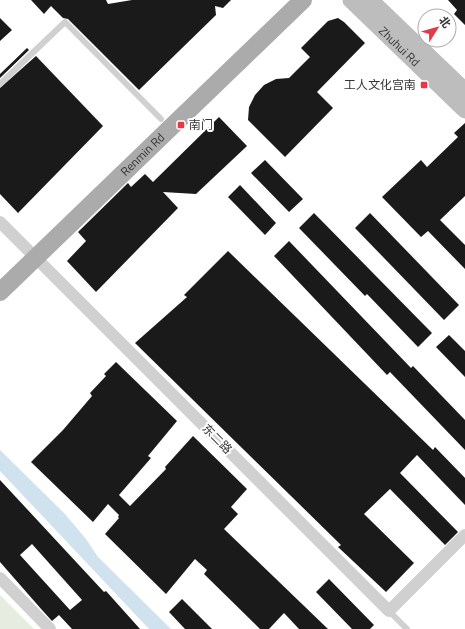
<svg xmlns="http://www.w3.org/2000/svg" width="465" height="629" font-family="'Titillium Web','Noto Sans SC',sans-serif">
<rect width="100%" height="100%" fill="#fff"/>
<path fill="#e6ecdf" d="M0 595 34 629H0Z"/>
<path fill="#cfe2ee" d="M0 450 64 513 86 539 98 557 171 629H149L0 471Z"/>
<path fill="#1a1a1a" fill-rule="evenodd" d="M31 0H106L108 4 132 0H231L223 8 215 6 216 15 139 90 68 19 63 18 51 6 44 14Z
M448 0H465V25L454 14 457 10Z
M0 18 12 30 0 41Z
M338 18 344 22 365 43 317 92 333 108 285 157 248 120 249 107 255 95 264 85 276 79 289 78 310 57 301 48 328 21Z
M27 48 29 50 0 78V74Z
M36 56 103 126 18 213 0 194V88Z
M219 117 247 146 196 194 163 192 178 208 96 292 67 261 86 241 78 232 128 183 131 187 145 174 153 182Z
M465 123V196L440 220 465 245V269L428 231 421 237 382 197 421 160 427 167 458 137 454 133Z
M265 160 303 199 289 212 251 173Z
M240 185 276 223 265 235 228 197Z
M314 213 432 333 418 347 367 294 365 296 299 228Z
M370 213 459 305 444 320 355 228Z
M289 241 411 368 413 366 465 420V450L390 372 387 375 274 256Z
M228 251 433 450 435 447 465 478V505L417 455 400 473 458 532 445 545 390 489 364 514 414 563 386 592 338 547 341 545 135 343 187 297 184 295Z
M449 335 465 351V377L436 347Z
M116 362 177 421 148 456 151 458 119 495 130 506 166 469 165 467 193 436 247 489 231 507 238 514 224 529 328 629H299L284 613 269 629H260L204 574 207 570 195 559 166 594 105 534 119 518 118 517 119 515 108 504 93 522 31 462 63 430 92 396 90 393 106 376 104 374Z
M0 480 104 592 106 591 140 629H72L59 615 52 621 42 610 0 562ZM32 544 82 600 70 610 20 555Z
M329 579 374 625 370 629H352L316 592Z
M182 599 212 629H185L169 612Z"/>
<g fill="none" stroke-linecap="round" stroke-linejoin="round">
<path stroke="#d0d0d0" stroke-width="6" d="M0 84 65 22 161 119
M389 611 407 629"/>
<path stroke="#d0d0d0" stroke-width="12" d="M0 222 389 611 465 535
M0 578 50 629"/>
<g stroke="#bdbdbd" stroke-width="17">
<path id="s1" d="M351 0 465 110"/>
<path d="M370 0 465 91"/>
</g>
<path stroke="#ababab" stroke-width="18" id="s2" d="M0 292 303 0"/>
</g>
<g fill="#e63946" stroke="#fff" stroke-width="1.5">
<rect x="420" y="81" width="8" height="8" rx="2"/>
<rect x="177" y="121" width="8" height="8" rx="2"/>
</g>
<g text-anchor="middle" stroke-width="4" stroke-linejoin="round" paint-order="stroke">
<g font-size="12" fill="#333" stroke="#fff">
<text dy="4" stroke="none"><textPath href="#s1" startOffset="67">Zhuhui Rd</textPath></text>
<text dy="4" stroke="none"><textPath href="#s2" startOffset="198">Renmin Rd</textPath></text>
<text transform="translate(217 439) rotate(45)" y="4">东二路</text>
</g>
<g font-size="12" fill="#333" stroke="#fff" text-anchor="end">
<text x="416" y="89">工人文化宫南</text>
<text x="189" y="129" text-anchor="start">南门</text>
</g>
</g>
<g transform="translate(437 28) rotate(53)"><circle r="19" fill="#ffffff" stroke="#adadad"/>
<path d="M0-3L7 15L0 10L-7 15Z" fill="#e63946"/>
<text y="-6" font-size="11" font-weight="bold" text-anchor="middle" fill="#333333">北</text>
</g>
</svg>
